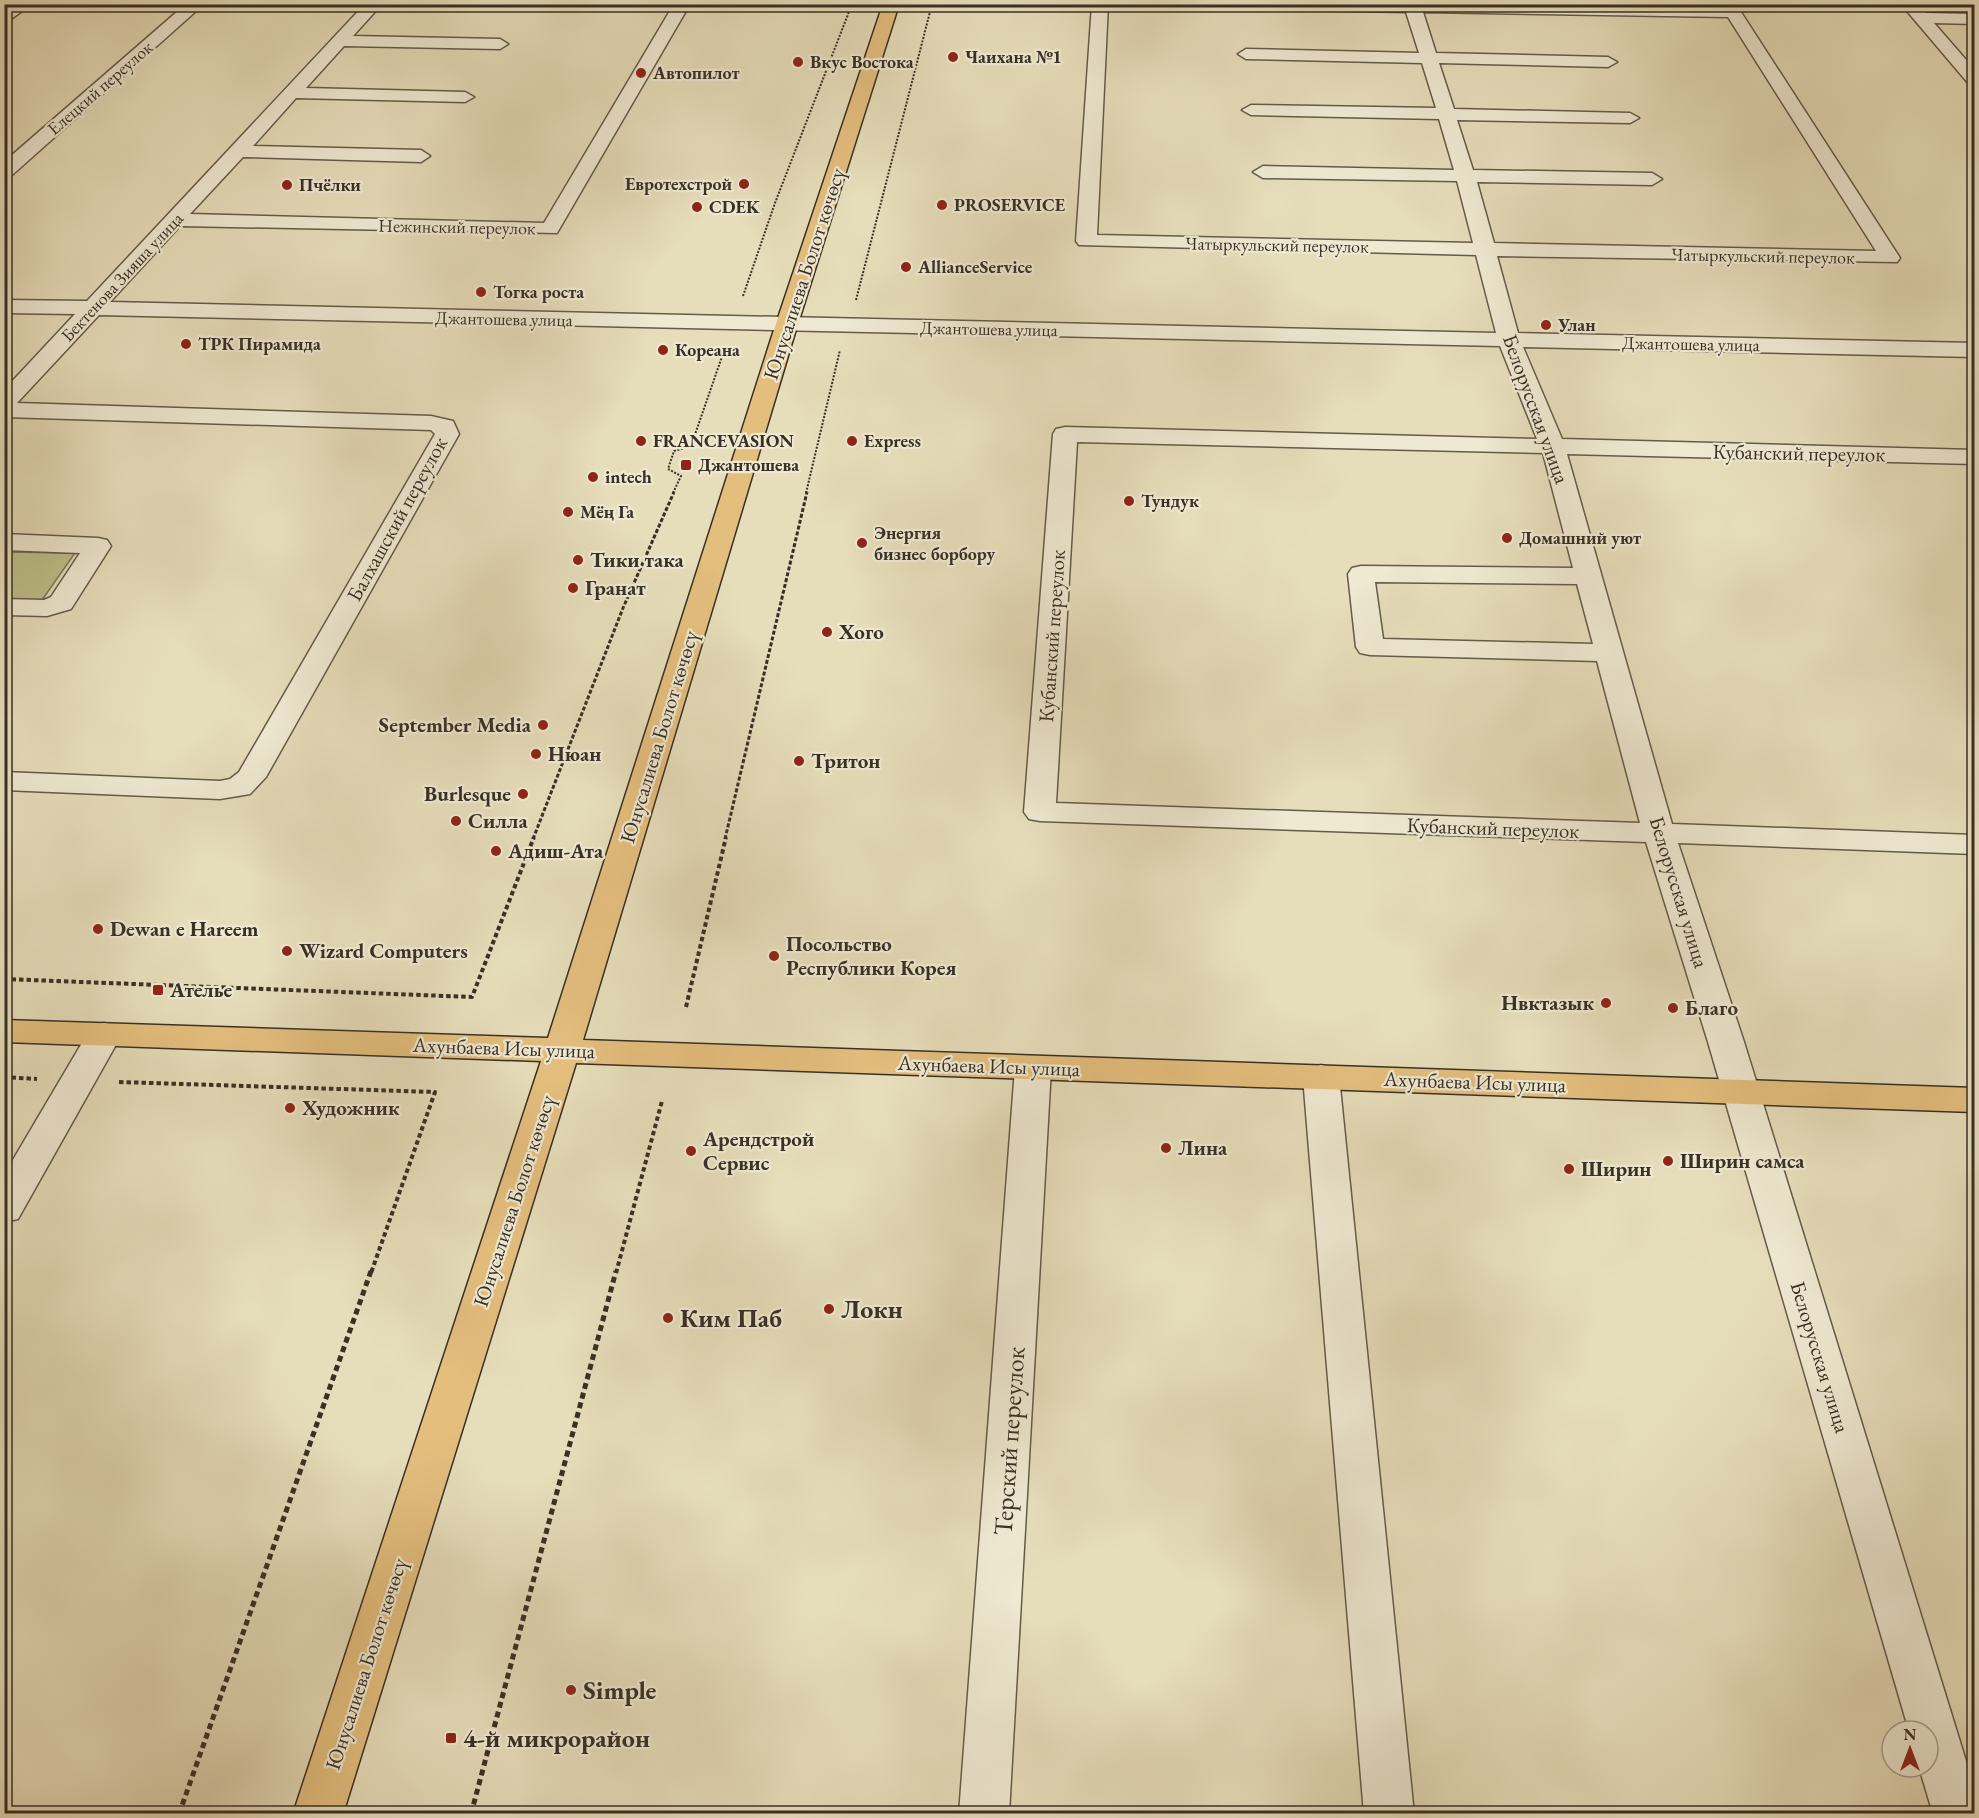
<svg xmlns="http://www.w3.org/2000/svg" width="1979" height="1818" font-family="'EB Garamond',serif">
<rect width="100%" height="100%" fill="#e6ddba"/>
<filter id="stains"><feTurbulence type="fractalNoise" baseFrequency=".00333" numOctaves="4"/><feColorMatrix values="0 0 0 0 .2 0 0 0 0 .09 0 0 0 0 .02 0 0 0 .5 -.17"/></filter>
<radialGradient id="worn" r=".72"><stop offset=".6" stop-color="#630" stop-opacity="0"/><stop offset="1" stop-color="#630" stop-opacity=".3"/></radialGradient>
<path fill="#bdbf8a" stroke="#7a7858" stroke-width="1.5" d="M5 552 75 553 40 603 5 602Z"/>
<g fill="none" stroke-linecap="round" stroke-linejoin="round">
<defs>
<path id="minor" d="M13 4H32L4 24V11Z
M186 4H204L11 176 4 178V162Z
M365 4H382L353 36 500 39 508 44 500 49 344 46 306 88 465 92 474 97 465 102 296 98 253 146 421 150 430 156 421 162 243 157 190 214 544 223 674 4H690L557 233 180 226 110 302 1496 333 1476 255 1079 245 1076 241 1092 4H1108L1097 235 1473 243 1457 181 1263 178 1253 172 1263 166 1454 170 1439 119 1251 115 1242 110 1251 105 1436 108 1422 63 1246 59 1238 54 1246 49 1419 53 1406 12 1236 9 1228 4H1567L1739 9 1900 258 1897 262 1497 256 1518 333 1974 343V357L1523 347 1562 439 1974 450V464L1567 454 1672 824 1974 835V854L1678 843 1744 1042 1974 1787V1814H1933L1919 1767H1928V1731H1909L1708 1042 1646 842 1040 821 1029 819 1024 812 1053 434 1056 429 1065 427 1537 439 1500 346 99 315 17 403 431 416 453 421 459 434 266 777 250 794 220 799 4 790V772L220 781 230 779 239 772 435 434 431 430 4 417V390L75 314 4 313V300L87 301ZM1423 12 1728 17 1876 251 1494 243 1477 182 1652 185 1662 179 1652 173 1473 170 1457 120 1630 123 1639 118 1630 113 1454 109 1439 63 1608 67 1617 62 1608 57 1436 53ZM1077 442 1543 453 1573 568 1361 566 1352 568 1348 574 1356 647 1360 653 1370 655 1597 661 1640 823 1056 803ZM1375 582 1577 584 1593 644 1383 639Z
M1901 4H1918L1926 13 1974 14V24L1934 23 1974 69V84L1968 83Z
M4 534 98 538 107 540 111 546 71 609 47 616 4 615V599L44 600 51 597 80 553 4 550Z
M104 1023 116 1026 122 1034 18 1219 4 1222V1175L92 1026Z
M1033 1056 1046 1060 1051 1068 1009 1814H959L1015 1068 1020 1060Z
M1321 1065 1334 1069 1339 1077 1414 1814H1364L1303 1077 1308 1069Z"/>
<path id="major" d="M883 4H899L794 336 583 1040 1974 1088V1112L576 1063 343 1814H293L541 1061 4 1042V1020L548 1038 772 336Z"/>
</defs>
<use href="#minor" stroke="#645b4b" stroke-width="3"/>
<use href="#major" stroke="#383026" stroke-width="3"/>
<path stroke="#383026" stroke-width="2" stroke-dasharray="2 1.5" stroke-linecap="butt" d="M743 296 775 203 852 4
M856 300 932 4
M673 493 681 476 668 469 674 451 691 446 725 348
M806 493 840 350"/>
<path stroke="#383026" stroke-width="3" stroke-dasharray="4 2" stroke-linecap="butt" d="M533 839 623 608 674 492
M725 839 807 492"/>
<path stroke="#383026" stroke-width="4" stroke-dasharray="4.5 3" stroke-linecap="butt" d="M4 979 472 997 534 837
M686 1007 726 837
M4 1077 37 1079
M119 1082 435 1092 371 1273
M616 1273 662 1101"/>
<path stroke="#383026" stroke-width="5" stroke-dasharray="6 4" stroke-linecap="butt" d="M179 1814 371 1271
M471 1814 616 1271"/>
<use href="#minor" fill="#efe9d2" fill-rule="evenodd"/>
<use href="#major" fill="#e3be7d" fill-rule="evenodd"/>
</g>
<g fill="#8f2418" stroke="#efe9d2" stroke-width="2">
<circle cx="953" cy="57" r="6"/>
<circle cx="798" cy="62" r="6"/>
<circle cx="641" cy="73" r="6"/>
<circle cx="744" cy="184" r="6"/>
<circle cx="287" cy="185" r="6"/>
<circle cx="942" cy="205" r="6"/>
<circle cx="697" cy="207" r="6"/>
<circle cx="906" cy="267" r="6"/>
<circle cx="481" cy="292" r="6"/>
<circle cx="1546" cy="325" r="6"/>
<circle cx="186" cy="344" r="6"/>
<circle cx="663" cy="350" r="6"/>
<circle cx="641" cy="441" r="6"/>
<circle cx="852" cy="441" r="6"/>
<rect x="680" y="459" width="12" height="12" rx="3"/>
<circle cx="593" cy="477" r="6"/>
<circle cx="1129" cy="501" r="6"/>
<circle cx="568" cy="512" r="6"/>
<circle cx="1507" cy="538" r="6"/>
<circle cx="862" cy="543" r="6"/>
<circle cx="578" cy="560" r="6"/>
<circle cx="573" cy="588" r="6"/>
<circle cx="827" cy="632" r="6"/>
<circle cx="543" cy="725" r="6"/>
<circle cx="536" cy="754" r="6"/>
<circle cx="799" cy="761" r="6"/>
<circle cx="523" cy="794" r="6"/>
<circle cx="456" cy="821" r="6"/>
<circle cx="496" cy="851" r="6"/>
<circle cx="98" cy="929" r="6"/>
<circle cx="287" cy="951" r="6"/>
<circle cx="774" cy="956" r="6"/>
<rect x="152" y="984" width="12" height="12" rx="3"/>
<circle cx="1606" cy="1003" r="6"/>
<circle cx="1673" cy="1008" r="6"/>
<circle cx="290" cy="1108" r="6"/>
<circle cx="1166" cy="1148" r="6"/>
<circle cx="691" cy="1151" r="6"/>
<circle cx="1668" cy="1161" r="6"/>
<circle cx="1569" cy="1169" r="6"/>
<circle cx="829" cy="1309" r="6"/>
<circle cx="668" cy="1318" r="6"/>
<circle cx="571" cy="1690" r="6"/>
<rect x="445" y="1732" width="12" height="12" rx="3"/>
</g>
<g text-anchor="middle" stroke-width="4.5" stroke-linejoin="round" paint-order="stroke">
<g font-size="18" font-weight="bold" fill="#383026" stroke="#efe9d2" text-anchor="start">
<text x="965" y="63">Чаихана №1</text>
<text x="810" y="68">Вкус Востока</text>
<text x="653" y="79">Автопилот</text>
<text x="732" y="190" text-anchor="end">Евротехстрой</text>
<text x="299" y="191">Пчёлки</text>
<text x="954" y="211">PROSERVICE</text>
<text x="709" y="213">CDEK</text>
<text x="918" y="273">AllianceService</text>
<text x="493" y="298">Тогка роста</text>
<text x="1558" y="331">Улан</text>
<text x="198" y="350">ТРК Пирамида</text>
<text x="675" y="356">Кореана</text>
<text x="653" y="447">FRANCEVASION</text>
<text x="864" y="447">Express</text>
<text x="698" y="471">Джантошева</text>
<text x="605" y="483">intech</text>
<text x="1141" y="507">Тундук</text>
<text x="580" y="518">Мёң Га</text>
<text x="874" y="539">Энергия<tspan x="874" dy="21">бизнес борбору</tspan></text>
<text x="1519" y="544">Домашний уют</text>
</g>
<g font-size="18" fill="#383026" stroke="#efe9d2">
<text transform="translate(100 88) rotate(-41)" y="6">Елецкий переулок</text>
<text transform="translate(457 227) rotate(1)" y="6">Нежинский переулок</text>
<text transform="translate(1277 245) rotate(1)" y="6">Чатыркульский переулок</text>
<text transform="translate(1763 256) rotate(1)" y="6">Чатыркульский переулок</text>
<text transform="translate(122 277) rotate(-47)" y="6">Бектенова Зияша улица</text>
<text transform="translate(504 319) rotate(1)" y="6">Джантошева улица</text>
<text transform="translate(989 329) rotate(1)" y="6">Джантошева улица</text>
<text transform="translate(1691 344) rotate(1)" y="6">Джантошева улица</text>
</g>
<g font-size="21" fill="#383026" stroke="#efe9d2">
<text transform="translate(804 274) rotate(-72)" y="7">Юнусалиева Болот көчөсү</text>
<text transform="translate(1536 409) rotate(70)" y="7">Белорусская улица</text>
<text transform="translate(1799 453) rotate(1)" y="7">Кубанский переулок</text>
<text transform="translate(397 519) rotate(-61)" y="7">Балхашский переулок</text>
<text transform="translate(1052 636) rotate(-86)" y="7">Кубанский переулок</text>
<text transform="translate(659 737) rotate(-73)" y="7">Юнусалиева Болот көчөсү</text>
<text transform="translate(1493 828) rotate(2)" y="7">Кубанский переулок</text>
<text transform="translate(1679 892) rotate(73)" y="7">Белорусская улица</text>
<text transform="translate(504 1048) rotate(2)" y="7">Ахунбаева Исы улица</text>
<text transform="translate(989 1066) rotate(2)" y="7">Ахунбаева Исы улица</text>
<text transform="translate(1475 1082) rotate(2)" y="7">Ахунбаева Исы улица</text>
<text transform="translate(514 1201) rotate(-72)" y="7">Юнусалиева Болот көчөсү</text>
<text transform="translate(1820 1357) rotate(73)" y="7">Белорусская улица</text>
<text transform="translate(366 1664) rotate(-72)" y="7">Юнусалиева Болот көчөсү</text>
</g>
<g font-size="21" font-weight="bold" fill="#383026" stroke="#efe9d2" text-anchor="start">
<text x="590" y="567">Тики така</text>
<text x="585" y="595">Гранат</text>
<text x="839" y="639">Хого</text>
<text x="531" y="732" text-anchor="end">September Media</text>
<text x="548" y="761">Нюан</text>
<text x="811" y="768">Тритон</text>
<text x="511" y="801" text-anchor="end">Burlesque</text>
<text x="468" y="828">Силла</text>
<text x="508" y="858">Адиш-Ата</text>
<text x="110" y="936">Dewan e Hareem</text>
<text x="786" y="951">Посольство<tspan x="786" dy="24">Республики Корея</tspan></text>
<text x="299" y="958">Wizard Computers</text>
<text x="170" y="997">Ателье</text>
<text x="1594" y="1010" text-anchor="end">Нвктазык</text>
<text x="1685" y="1015">Благо</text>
<text x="302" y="1115">Художник</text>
<text x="703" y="1146">Арендстрой<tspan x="703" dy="24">Сервис</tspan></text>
<text x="1178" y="1155">Лина</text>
<text x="1680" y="1168">Ширин самса</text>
<text x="1581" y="1176">Ширин</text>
</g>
<g font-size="26" font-weight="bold" fill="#383026" stroke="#efe9d2" text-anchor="start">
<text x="841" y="1318">Локн</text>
<text x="680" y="1327">Ким Паб</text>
<text x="583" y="1699">Simple</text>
<text x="463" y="1747">4-й микрорайон</text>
</g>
<g font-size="26" fill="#383026" stroke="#efe9d2">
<text transform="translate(1009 1441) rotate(-86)" y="9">Терский переулок</text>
</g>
</g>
<rect width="1979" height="1818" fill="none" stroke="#e6ddba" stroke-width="24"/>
<rect x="6" y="6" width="1967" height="1806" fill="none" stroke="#383026" stroke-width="3"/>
<rect x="12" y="12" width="1955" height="1794" fill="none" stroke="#383026" stroke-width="1.5"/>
<g transform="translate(1910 1749)"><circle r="28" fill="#efe9d2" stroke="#a69f8d" stroke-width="1.5"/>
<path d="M0-4.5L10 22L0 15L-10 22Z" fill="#8f2418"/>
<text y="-9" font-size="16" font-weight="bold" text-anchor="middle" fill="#383026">N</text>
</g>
<rect width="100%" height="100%" filter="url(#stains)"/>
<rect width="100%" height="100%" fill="url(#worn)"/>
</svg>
